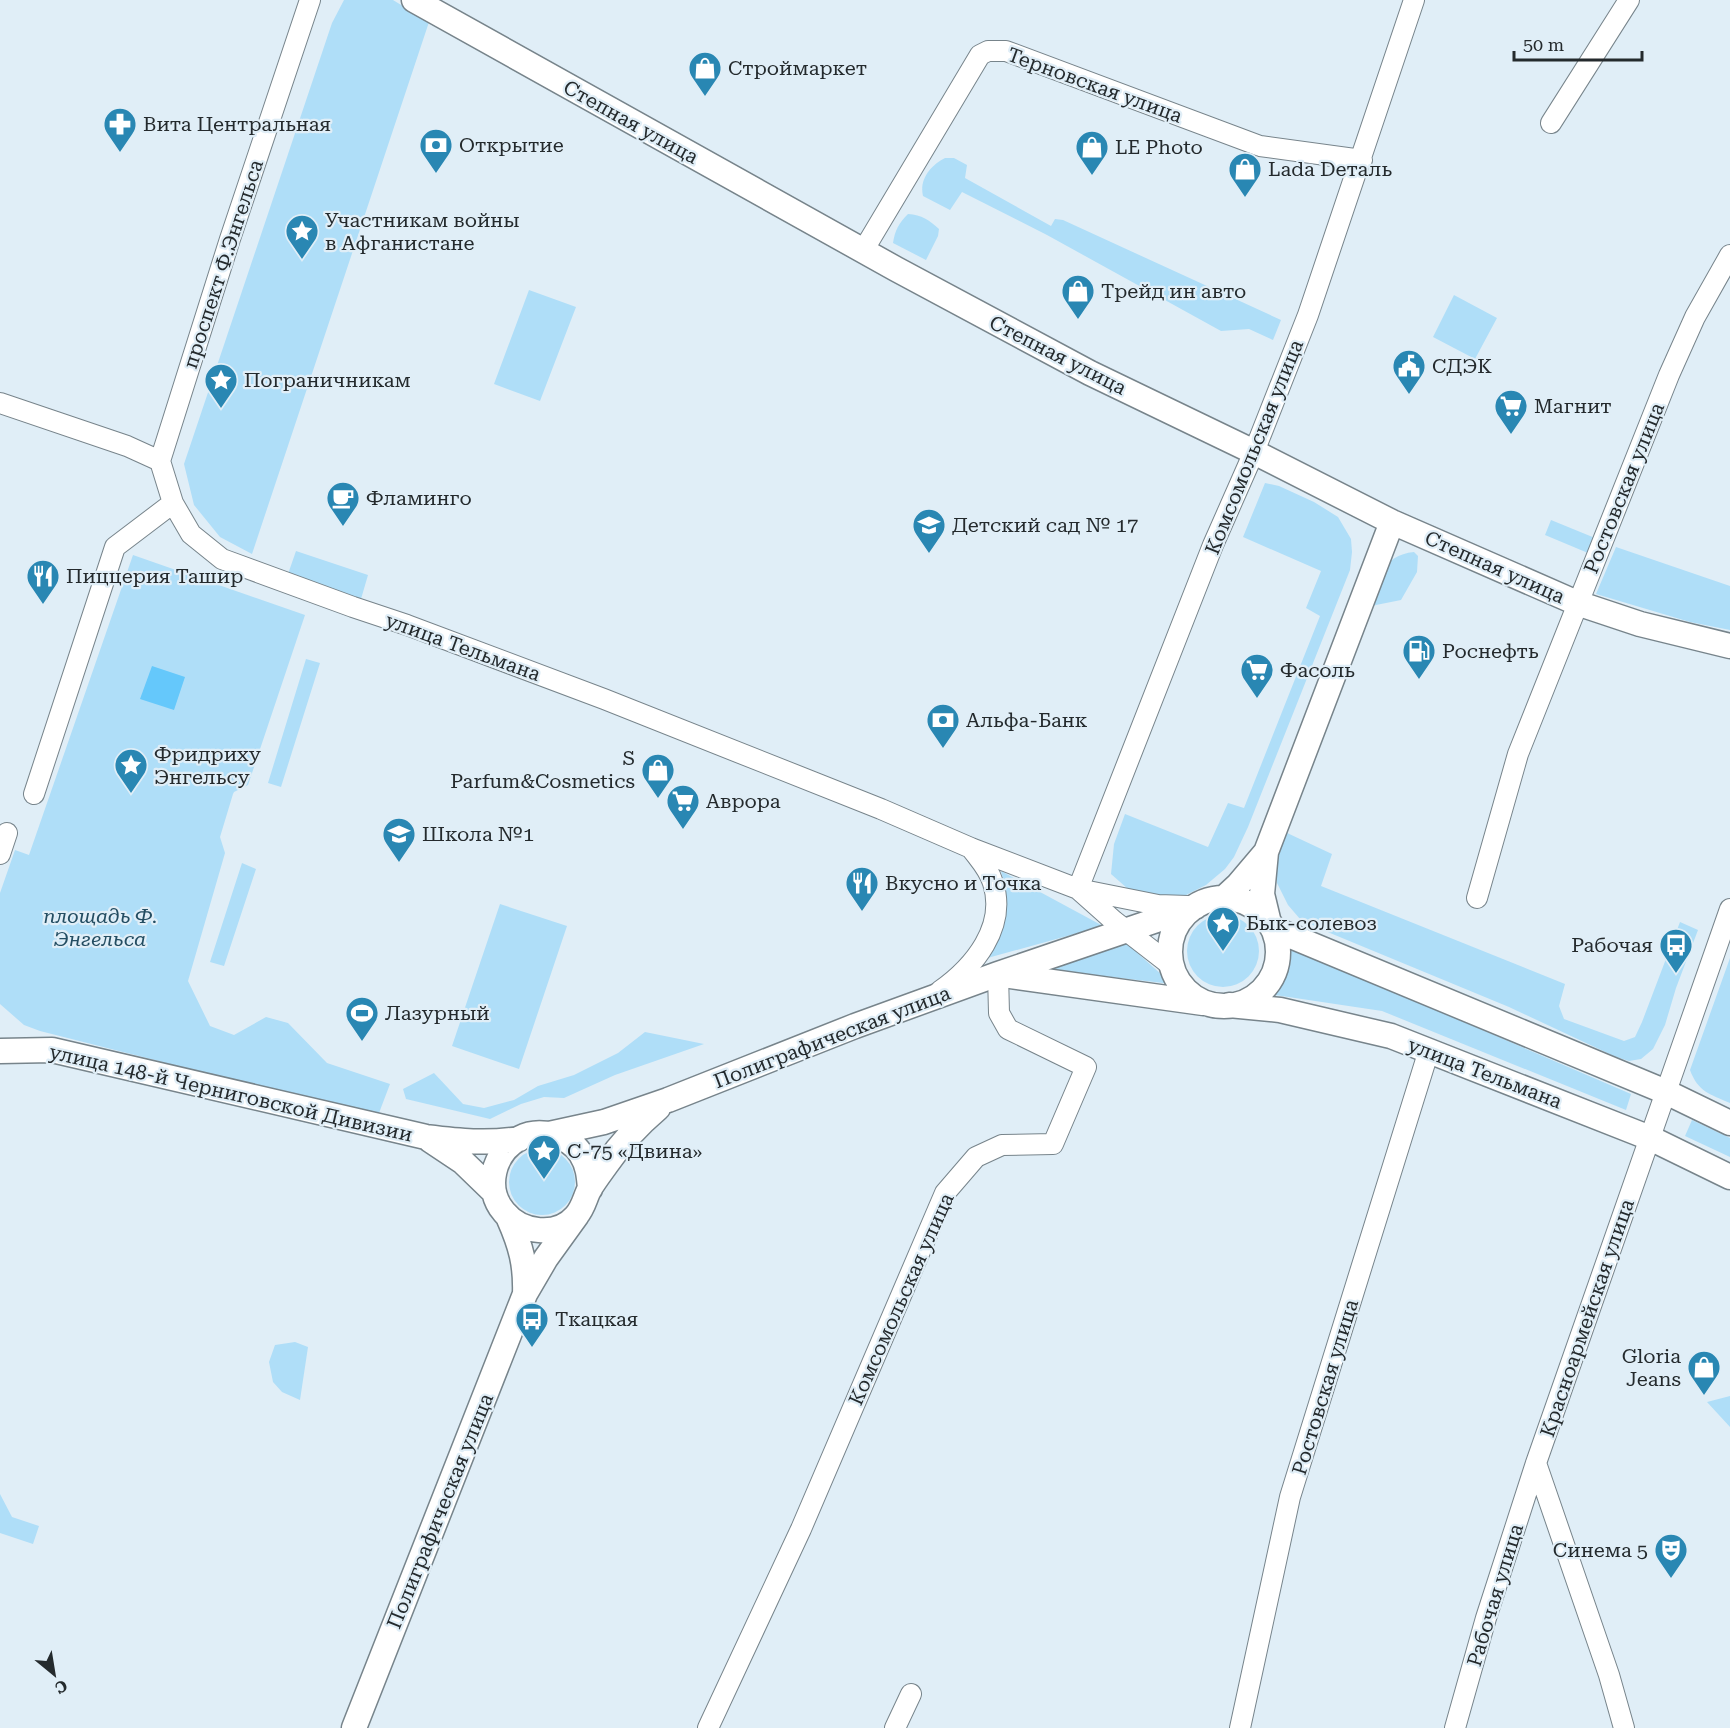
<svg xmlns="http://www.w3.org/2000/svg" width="1730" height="1728" font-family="'Roboto Serif',serif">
<rect width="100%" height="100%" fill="#e0eef7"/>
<path fill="#afdef8" d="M344 0H393L429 22 252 554 220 537 194 505 184 464 332 23Z
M945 158H954L967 165 965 178 1051 226 1055 219 1063 220 1281 320 1273 340 1249 329 1221 331 1047 235 962 192 950 210 923 196C919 179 931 165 945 158Z
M908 214C922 215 929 220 939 229L938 236 926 260 893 243C895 230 899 223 908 214Z
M529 290 576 307 540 401 494 384Z
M1454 295 1497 318 1475 359 1433 337Z
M1265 483 1279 486 1314 502 1338 517 1351 539 1352 552 1350 570 1248 827 1234 857 1225 869 1206 885 1186 895 1163 898 1128 889 1111 874 1114 844 1125 814 1208 847 1228 803 1244 808 1320 616 1306 608 1321 571 1243 537Z
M1551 520 1595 538 1588 553 1545 535Z
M1616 547 1730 586V630L1690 622 1596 594Z
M296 551 368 575 361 599 288 574Z
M1414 552 1418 556 1417 572 1401 600 1366 607C1376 582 1382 555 1414 552Z
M133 555 305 615 248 785 234 792 233 794 220 837 225 853 188 981 210 1026 234 1035 266 1017 288 1023 327 1063 390 1084 379 1113 198 1071 40 1031 24 1025 0 1004V893L15 850 29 855Z
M306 659 320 663 281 787 268 783Z
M1285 832 1332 854 1321 886 1565 984 1559 1006 1564 1019 1624 1041 1635 1037 1642 1022 1680 922 1698 930 1676 988 1665 1025 1653 1049 1641 1059 1629 1061 1616 1057 1509 1007 1330 933 1300 919 1288 905 1277 883 1273 863Z
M242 863 256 869 224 966 210 962Z
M1001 871 1103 926 984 959C1006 925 1011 911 1001 871Z
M500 904 567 926 519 1069 452 1046Z
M1187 951a36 36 0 1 1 72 0a36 36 0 1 1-72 0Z
M1124 941 1172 984 1042 969Z
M1287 946 1631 1094 1626 1110 1382 1011 1269 994C1285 974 1286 972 1287 946Z
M1730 958V1103C1710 1094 1698 1092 1690 1070Z
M645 1032 704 1044 615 1075 564 1098 544 1097 521 1104 490 1119 406 1099 403 1089 434 1073 463 1104 484 1108 514 1100 538 1086 574 1075 618 1053Z
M1692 1120 1730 1138V1157L1685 1136Z
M509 1182a33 33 0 1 1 66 0a33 33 0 1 1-66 0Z
M295 1342 308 1347 300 1400 282 1392 273 1382 269 1362 275 1345Z
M1730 1396V1427L1707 1402Z
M0 1494 12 1517 39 1526 33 1544 0 1533Z"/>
<path fill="#65c8fb" d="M152 666 185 677 174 710 140 699Z"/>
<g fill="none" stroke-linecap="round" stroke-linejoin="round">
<defs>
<path id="minor" d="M1551 123 1629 0
M863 251 980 55 988 51H1006L1260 146 1362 160
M0 403 127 446 160 461 173 503 191 534 222 559 353 607 407 625 604 699 881 809 971 848 1078 889 1158 905 1188 906
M160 461 230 239 310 0
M34 794 115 547 173 503
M0 854 7 833
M1078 889 1213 545 1254 452 1308 315 1414 0
M1078 889 1114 921 1172 966
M1477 898 1518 754 1669 375 1695 317 1730 255
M940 991C974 967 1007 927 993 883 989 869 979 859 971 848
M1536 1463 1609 1675 1624 1728
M708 1728 801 1529 945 1193 976 1157 1002 1145 1053 1144 1086 1067 1008 1029 999 1013 998 974
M895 1728 911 1694
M1240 1728 1290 1497 1429 1050
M1455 1728 1486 1618 1536 1463 1730 909"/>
<path id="major" d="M414 0 896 269 1090 373 1254 452 1392 522 1577 603 1640 624 1730 646
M1224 898 1238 885 1266 852
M1170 952a54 54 0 1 1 108 0a54 54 0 1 1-108 0Z
M1268 919 1262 894 1266 852 1392 522
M1274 929 1666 1092 1730 1123
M1003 975 1203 1003
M1229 1005 1280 1010 1391 1036 1650 1138 1730 1177
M0 1051 52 1050 426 1137C460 1141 485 1144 519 1139
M549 1134 604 1122 668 1100 855 1026 998 974 1195 907
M430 1140 463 1162 493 1191
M590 1189C589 1176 588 1165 581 1154 569 1135 539 1128 520 1138 493 1152 484 1189 504 1212 521 1233 557 1238 576 1216 584 1207 585 1197 590 1188 595 1180 601 1172 606 1165 621 1143 638 1125 658 1108
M509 1219C521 1246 526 1265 525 1294
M354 1728 525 1294 546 1258 577 1215"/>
</defs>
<use href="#minor" stroke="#77848b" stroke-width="22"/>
<use href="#major" stroke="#77848b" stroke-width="27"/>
<use href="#minor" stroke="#fff" stroke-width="20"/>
<use href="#major" stroke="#fff" stroke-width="24"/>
</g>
<defs>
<symbol id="shop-pin" viewBox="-11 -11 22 30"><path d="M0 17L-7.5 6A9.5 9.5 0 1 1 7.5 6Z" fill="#2987b3" stroke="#e0eef7"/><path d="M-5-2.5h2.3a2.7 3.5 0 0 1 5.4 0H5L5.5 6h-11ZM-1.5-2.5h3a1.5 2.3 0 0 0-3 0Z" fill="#fff"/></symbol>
<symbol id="pharmacy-pin" viewBox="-11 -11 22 30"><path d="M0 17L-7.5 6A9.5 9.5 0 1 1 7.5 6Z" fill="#2987b3" stroke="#e0eef7"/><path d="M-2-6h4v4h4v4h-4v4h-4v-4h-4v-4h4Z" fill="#fff"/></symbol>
<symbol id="bank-pin" viewBox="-11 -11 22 30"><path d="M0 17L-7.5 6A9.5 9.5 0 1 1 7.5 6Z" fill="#2987b3" stroke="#e0eef7"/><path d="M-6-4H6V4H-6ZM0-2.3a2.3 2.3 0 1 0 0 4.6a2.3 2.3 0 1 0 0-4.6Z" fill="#fff"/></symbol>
<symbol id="sight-pin" viewBox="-11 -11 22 30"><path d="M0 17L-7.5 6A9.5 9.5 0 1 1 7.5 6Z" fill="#2987b3" stroke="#e0eef7"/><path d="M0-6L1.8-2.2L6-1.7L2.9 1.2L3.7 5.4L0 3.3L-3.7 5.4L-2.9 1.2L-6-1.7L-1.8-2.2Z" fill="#fff"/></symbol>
<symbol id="civic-pin" viewBox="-11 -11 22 30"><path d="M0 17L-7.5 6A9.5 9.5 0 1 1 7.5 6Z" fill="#2987b3" stroke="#e0eef7"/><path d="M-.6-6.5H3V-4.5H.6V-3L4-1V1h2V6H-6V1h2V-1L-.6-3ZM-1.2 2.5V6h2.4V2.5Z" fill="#fff"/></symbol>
<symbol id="supermarket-pin" viewBox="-11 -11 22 30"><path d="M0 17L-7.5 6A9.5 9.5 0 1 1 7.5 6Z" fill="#2987b3" stroke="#e0eef7"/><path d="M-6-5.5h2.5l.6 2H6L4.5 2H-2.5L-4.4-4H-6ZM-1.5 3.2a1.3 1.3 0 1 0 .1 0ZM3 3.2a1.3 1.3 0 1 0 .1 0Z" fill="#fff"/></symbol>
<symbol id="cafe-pin" viewBox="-11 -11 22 30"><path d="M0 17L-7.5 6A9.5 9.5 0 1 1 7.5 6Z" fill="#2987b3" stroke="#e0eef7"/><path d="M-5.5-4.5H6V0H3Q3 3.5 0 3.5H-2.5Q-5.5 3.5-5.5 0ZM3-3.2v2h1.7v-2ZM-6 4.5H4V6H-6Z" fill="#fff"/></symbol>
<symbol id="school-pin" viewBox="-11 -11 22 30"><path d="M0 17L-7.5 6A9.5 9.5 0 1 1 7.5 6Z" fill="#2987b3" stroke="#e0eef7"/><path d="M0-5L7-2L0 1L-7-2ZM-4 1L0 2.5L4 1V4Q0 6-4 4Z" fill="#fff"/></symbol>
<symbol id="restaurant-pin" viewBox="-11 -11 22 30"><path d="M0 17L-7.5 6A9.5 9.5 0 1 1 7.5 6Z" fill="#2987b3" stroke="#e0eef7"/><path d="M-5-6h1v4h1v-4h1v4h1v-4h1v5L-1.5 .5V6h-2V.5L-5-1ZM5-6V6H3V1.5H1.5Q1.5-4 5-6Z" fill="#fff"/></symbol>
<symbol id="fuel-pin" viewBox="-11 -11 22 30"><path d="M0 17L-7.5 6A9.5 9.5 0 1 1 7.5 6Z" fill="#2987b3" stroke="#e0eef7"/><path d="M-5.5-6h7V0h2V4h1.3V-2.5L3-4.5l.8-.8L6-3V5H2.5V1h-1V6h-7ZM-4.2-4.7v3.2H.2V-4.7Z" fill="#fff"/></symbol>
<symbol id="bus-pin" viewBox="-11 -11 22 30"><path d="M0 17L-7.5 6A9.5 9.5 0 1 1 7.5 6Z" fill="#2987b3" stroke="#e0eef7"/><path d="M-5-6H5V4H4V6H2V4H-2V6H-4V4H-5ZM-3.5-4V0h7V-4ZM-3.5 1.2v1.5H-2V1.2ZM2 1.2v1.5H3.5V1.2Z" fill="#fff"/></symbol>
<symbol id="stadium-pin" viewBox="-11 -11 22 30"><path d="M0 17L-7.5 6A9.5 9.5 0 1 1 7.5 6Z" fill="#2987b3" stroke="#e0eef7"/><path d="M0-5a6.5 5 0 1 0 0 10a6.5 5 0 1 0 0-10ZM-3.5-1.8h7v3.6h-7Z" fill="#fff"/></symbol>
<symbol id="theatre-pin" viewBox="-11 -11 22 30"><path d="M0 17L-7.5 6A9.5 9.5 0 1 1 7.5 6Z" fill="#2987b3" stroke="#e0eef7"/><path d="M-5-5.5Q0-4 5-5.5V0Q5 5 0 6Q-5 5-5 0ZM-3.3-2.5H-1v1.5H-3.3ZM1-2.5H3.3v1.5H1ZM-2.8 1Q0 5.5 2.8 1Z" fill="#fff"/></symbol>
</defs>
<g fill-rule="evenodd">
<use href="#shop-pin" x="686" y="49" width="38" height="52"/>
<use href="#pharmacy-pin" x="101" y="105" width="38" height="52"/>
<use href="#bank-pin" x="417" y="126" width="38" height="52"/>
<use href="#shop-pin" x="1073" y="128" width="38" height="52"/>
<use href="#shop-pin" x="1226" y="150" width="38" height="52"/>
<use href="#sight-pin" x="283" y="212" width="38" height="52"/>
<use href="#shop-pin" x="1059" y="272" width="38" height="52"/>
<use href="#civic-pin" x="1390" y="347" width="38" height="52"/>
<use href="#sight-pin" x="202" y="361" width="38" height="52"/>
<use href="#supermarket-pin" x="1492" y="387" width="38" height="52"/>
<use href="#cafe-pin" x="324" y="479" width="38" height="52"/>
<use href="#school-pin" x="910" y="506" width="38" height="52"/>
<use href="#restaurant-pin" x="24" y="557" width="38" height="52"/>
<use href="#fuel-pin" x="1400" y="632" width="38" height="52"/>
<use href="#supermarket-pin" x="1238" y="651" width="38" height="52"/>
<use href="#bank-pin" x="924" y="701" width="38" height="52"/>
<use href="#sight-pin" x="112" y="746" width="38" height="52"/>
<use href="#shop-pin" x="639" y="751" width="38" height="52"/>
<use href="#supermarket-pin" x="664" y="782" width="38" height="52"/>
<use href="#school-pin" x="380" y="815" width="38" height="52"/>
<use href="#restaurant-pin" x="843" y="864" width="38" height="52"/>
<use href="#sight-pin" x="1204" y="904" width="38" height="52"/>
<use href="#bus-pin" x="1657" y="926" width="38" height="52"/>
<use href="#stadium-pin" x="343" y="994" width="38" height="52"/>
<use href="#sight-pin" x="525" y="1132" width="38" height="52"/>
<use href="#bus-pin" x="513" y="1300" width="38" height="52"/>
<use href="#shop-pin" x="1685" y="1348" width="38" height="52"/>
<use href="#theatre-pin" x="1652" y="1531" width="38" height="52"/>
</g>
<g text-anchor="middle" stroke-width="4.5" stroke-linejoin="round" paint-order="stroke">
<g font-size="20" fill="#242a2d" stroke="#e0eef7" text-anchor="start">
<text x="728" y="75">Строймаркет</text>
<text x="143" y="131">Вита Центральная</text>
<text x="459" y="152">Открытие</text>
<text x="1115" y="154">LE Photo</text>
<text x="1268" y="176">Lada Dеталь</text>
<text x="325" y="227">Участникам войны<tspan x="325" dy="23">в Афганистане</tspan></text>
<text x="1101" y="298">Трейд ин авто</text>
<text x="1432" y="373">СДЭК</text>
<text x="244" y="387">Пограничникам</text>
<text x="1534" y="413">Магнит</text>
<text x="366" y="505">Фламинго</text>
<text x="952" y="532">Детский сад № 17</text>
<text x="66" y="583">Пиццерия Ташир</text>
<text x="1442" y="658">Роснефть</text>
<text x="1280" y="677">Фасоль</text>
<text x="966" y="727">Альфа-Банк</text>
<text x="154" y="761">Фридриху<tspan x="154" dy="23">Энгельсу</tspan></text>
<text x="635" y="765" text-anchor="end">S<tspan x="635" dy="23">Parfum&amp;Cosmetics</tspan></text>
<text x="706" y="808">Аврора</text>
<text x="422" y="841">Школа №1</text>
<text x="885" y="890">Вкусно и Точка</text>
<text x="1246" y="930">Бык-солевоз</text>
<text x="1653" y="952" text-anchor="end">Рабочая</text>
<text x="385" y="1020">Лазурный</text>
<text x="567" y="1158">С-75 «Двина»</text>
<text x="555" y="1326">Ткацкая</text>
<text x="1681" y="1363" text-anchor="end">Gloria<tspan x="1681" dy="23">Jeans</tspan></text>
<text x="1648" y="1557" text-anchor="end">Синема 5</text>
</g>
<g font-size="20" fill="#242a2d" stroke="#e0eef7">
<text transform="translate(1095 85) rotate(20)" y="7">Терновская улица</text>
<text transform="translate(631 122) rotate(29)" y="7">Степная улица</text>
<text transform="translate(223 264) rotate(-72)" y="7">проспект Ф.Энгельса</text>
<text transform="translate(1058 355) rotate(27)" y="7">Степная улица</text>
<text transform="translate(1254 447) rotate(-68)" y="7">Комсомольская улица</text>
<text transform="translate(1624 488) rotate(-68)" y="7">Ростовская улица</text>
<text transform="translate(1495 567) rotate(24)" y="7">Степная улица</text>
<text transform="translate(463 647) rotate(20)" y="7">улица Тельмана</text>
<text transform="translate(832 1037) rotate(-21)" y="7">Полиграфическая улица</text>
<text transform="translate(1485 1073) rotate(21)" y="7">улица Тельмана</text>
<text transform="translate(231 1093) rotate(13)" y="7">улица 148-й Черниговской Дивизии</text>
<text transform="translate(901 1299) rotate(-66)" y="7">Комсомольская улица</text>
<text transform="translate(1587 1318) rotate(-71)" y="7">Красноармейская улица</text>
<text transform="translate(1325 1387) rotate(-73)" y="7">Ростовская улица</text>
<text transform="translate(440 1511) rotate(-68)" y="7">Полиграфическая улица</text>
<text transform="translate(1495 1595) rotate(-73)" y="7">Рабочая улица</text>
</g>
<g font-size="20" font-style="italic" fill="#234d62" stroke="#e0eef7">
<text x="100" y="923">площадь Ф.<tspan x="100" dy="23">Энгельса</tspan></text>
</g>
</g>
<g transform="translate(54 1674) rotate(150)" stroke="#e0eef7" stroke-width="4.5" paint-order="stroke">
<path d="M0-4.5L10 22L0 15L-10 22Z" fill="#242a2d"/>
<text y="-9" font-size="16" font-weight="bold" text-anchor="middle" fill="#242a2d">С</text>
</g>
<path d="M1514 51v9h128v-9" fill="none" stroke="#242a2d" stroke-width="3"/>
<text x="1523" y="51" font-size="18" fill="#242a2d" stroke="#e0eef7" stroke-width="4.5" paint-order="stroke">50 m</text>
</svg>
